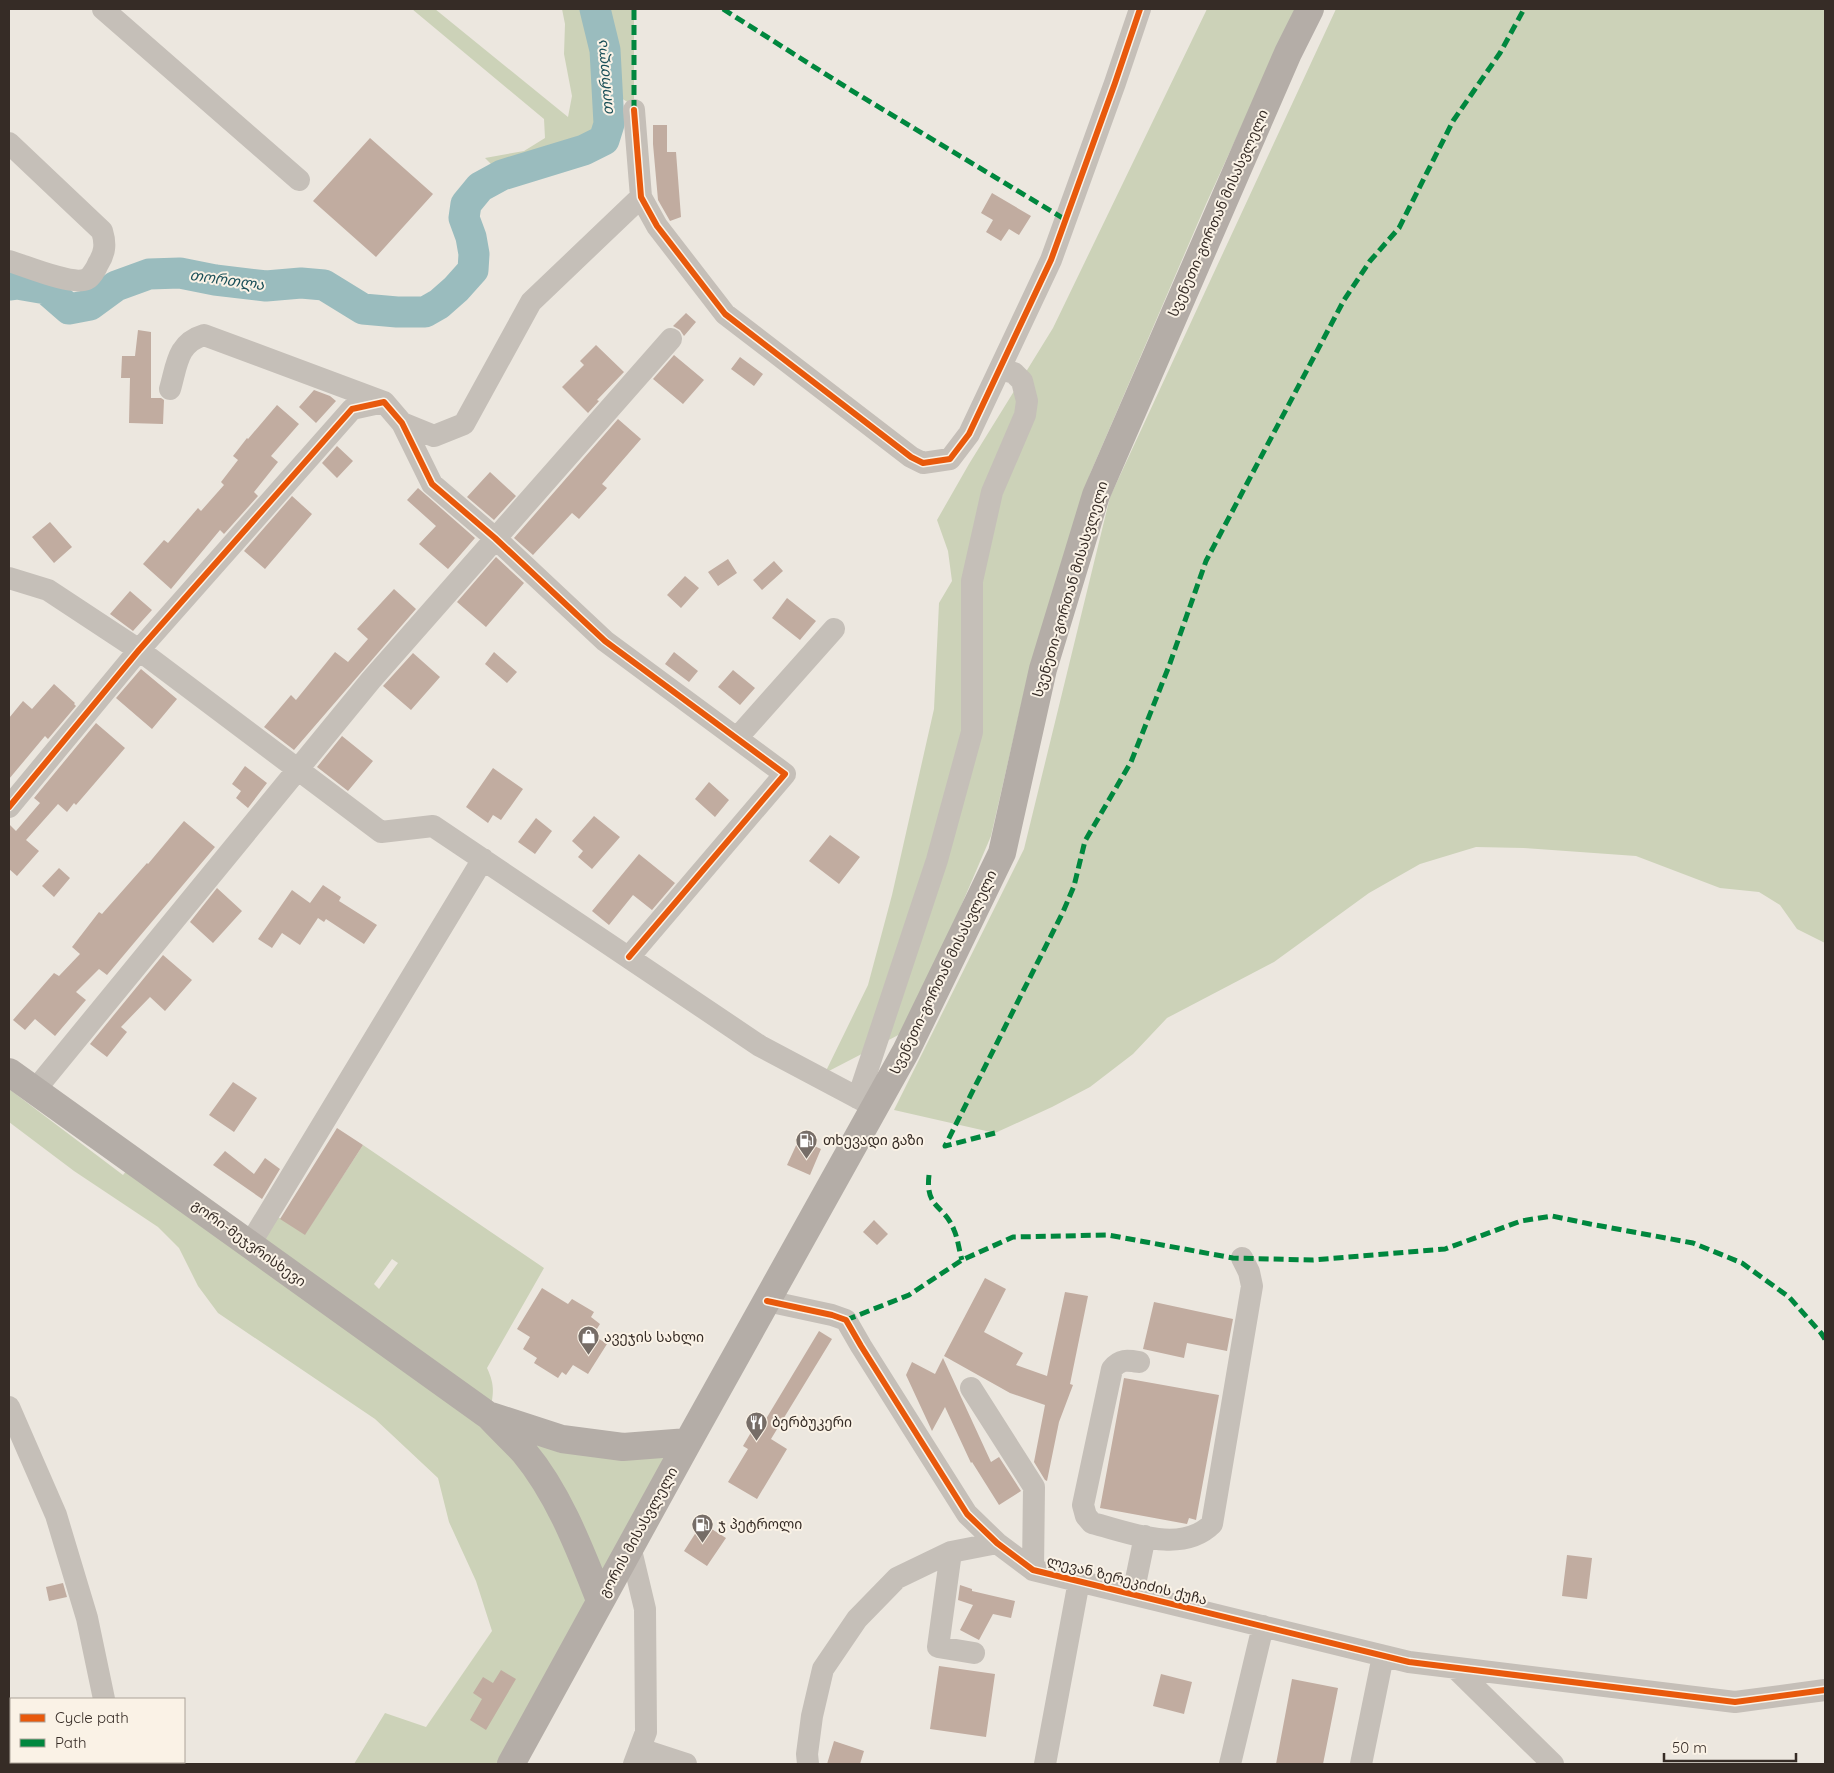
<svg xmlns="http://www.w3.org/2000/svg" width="1834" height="1773" font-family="Quicksand,'Noto Sans Georgian',sans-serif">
<rect width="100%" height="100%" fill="#ece7df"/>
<path fill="#ccd2b8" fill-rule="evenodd" d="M412 9H435L568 117 572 96 564 54 565 24 562 9H634V106L608 90 609 124 604 140 584 150 502 175 485 158 524 151 545 138 544 119Z
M1207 9H1295L1206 204 1090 474 1026 684 991 836 908 1030 825 1073 868 985 892 895 934 709 939 603 952 581 948 551 937 520 969 464 1053 328Z
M1336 9H1825V943L1797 929 1780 905 1759 892 1720 888 1636 856 1524 848 1476 847 1420 864 1369 893 1274 962 1167 1018 1133 1054 1090 1087 1052 1107 995 1133 894 1110 1024 849 1110 497Z
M9 1089 123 1175 134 1161 250 1244 278 1217 305 1234 363 1145 544 1268 487 1368C496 1387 493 1395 489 1416L688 1442 511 1764H354L385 1713 426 1727 492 1631 476 1581 449 1522 438 1478 375 1419 218 1313 198 1286 179 1248 158 1227 74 1171 9 1122ZM392 1259 398 1263 379 1289 374 1284Z"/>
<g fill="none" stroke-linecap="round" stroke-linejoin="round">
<path stroke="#9abcbe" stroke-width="31" d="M9 285 17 284 46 289 69 309 90 305 116 286 149 274 180 273 215 280 266 286 301 283 324 285 363 309 397 312H425L439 304 456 289 473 270 474 254 471 237 464 218 466 204 480 187 502 175 584 150 604 140 609 124 605 50 595 9"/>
</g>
<path fill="#c1aca0" d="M653 125H667V152H676L681 217 670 221 658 200 653 144Z
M370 138 433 194 376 257 313 201Z
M992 193 1031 216 1019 235 1009 229 1001 241 986 232 993 220 981 213Z
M686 313 696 322 684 336 680 330 673 326Z
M138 330 151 332V398H161L164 400 163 424 129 423 130 378H121L122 356H135Z
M596 345 624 372 597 400 599 401 588 413 562 387 584 365 580 361Z
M674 355 704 380 683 404 653 379Z
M740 357 763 374 754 386 731 369Z
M314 390 330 396 336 401 316 423 299 407Z
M277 405 299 424 271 456 278 462 254 492 258 496 224 534 220 530 171 589 143 564 164 540 168 543 198 508 201 511 224 485 221 482 238 460 233 456 247 438 248 439Z
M618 419 641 439 602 484 607 488 579 519 572 513 533 555 514 538Z
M337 446 353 461 337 478 322 463Z
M490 472 516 496 494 520 467 497Z
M418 488 475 538 448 569 419 544 436 526 407 500Z
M292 496 312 514 265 569 244 551Z
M50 522 72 547 54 563 32 537Z
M496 557 524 583 486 627 457 602Z
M728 559 737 573 718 586 708 572Z
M774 561 783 571 762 590 753 580Z
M685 576 699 588 681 608 667 595Z
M394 589 416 609 294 750 264 727 291 695 296 700 335 652 348 662 368 639 357 629Z
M130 591 152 610 133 631 110 614Z
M787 598 816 621 800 640 772 618Z
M494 652 517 672 507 683 485 664Z
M674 652 698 671 689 682 665 664Z
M413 653 440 677 411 710 383 686Z
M141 669 177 699 152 729 116 698Z
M733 670 755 688 740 705 718 687Z
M54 684 75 703 74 704 76 706 48 739 45 736 9 779V718L23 701 32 709Z
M96 723 125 748 76 805 74 803 67 812 58 804 26 840 39 851 17 876 9 869V824L16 831 40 803 34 798Z
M342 736 373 761 348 791 317 767Z
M245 766 267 783 248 808 236 798 241 791 232 784Z
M493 768 523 789 501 820 493 815 488 823 466 807Z
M709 782 729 800 715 817 695 799Z
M594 816 620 837 592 869 578 857 583 851 572 841Z
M536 818 552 831 535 854 518 842Z
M184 821 215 847 107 975 99 969 76 992 86 1000 55 1036 35 1019 25 1030 13 1020 54 973 59 976 80 954 72 947 99 912 102 914 147 863 148 864Z
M830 835 860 857 839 884 809 861Z
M639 854 675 883 652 910 633 895 609 925 592 911Z
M59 868 70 878 54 897 42 886Z
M323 885 341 897 339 901 377 925 364 944 326 919 324 922 318 918 300 945 282 933 272 948 258 939 292 890 310 903Z
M217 888 242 911 213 943 190 922Z
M163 955 192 980 165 1011 150 997 121 1027 127 1032 107 1057 90 1044Z
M233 1082 257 1098 234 1132 209 1115Z
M337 1128 363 1145 305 1235 280 1219Z
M799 1139 821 1149 810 1175 787 1165Z
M225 1151 254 1174 265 1158 280 1169 262 1199 213 1165Z
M874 1220 888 1234 877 1245 863 1232Z
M985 1278 1006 1289 984 1332 1023 1353 1016 1365 1047 1376 1065 1292 1088 1296 1070 1384 1073 1385 1059 1422 1047 1481 1045 1480 1034 1462 1045 1405 1010 1393 944 1356Z
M542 1288 568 1304 572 1299 594 1312 591 1317 600 1324 593 1335 607 1344 588 1374 573 1365 566 1375 562 1372 558 1378 534 1363 537 1358 523 1349 530 1337 517 1329Z
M1154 1302 1233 1319 1227 1351 1187 1343 1184 1358 1143 1349Z
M819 1331 832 1339 771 1439 787 1449 757 1499 728 1482 748 1449 743 1446 753 1429 758 1432Z
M943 1358 991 1462 999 1457 1021 1491 999 1505 972 1462 971 1463 945 1407 932 1431 906 1375 912 1362 935 1374Z
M1124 1378 1219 1395 1196 1520 1189 1518 1187 1524 1100 1508Z
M702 1523 726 1538 707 1566 684 1551Z
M1567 1555 1592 1558 1587 1599 1562 1596Z
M63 1583 67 1597 49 1601 46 1587Z
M960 1585 972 1589V1591L1015 1601 1011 1618 993 1614 979 1640 960 1630 973 1605 958 1600Z
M939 1666 995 1674 986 1737 930 1729Z
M501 1670 516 1679 486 1730 470 1720 482 1699 473 1693 483 1677 493 1683Z
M1161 1674 1192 1682 1184 1714 1153 1706Z
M1292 1679 1338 1688 1323 1764H1276Z
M834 1741 864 1751 860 1764H827Z"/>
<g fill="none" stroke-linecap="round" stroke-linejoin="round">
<path stroke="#c5bfb8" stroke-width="22" d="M103 9 299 180
M634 110 641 197 657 226 725 314 911 457 923 463 950 459 969 434 1051 260 1115 83 1140 9
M9 143 102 231C106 244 105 253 98 264 96 269 91 277 87 279 72 286 26 266 9 261
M170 389C177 365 177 343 204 335L384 402
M402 423 434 436 464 424 531 302 641 197
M9 578 48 590 139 650 381 832 433 826 760 1046 875 1107
M737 738 834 629
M9 807 139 650 352 409 384 402 402 423 432 484 495 538 605 641 785 774 629 957
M35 1090 371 680 671 339
M858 1098 937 860 972 732V581L992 492 1025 415 1027 401 1022 381 1014 373 1000 369
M250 1244 483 859
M767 1301 832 1315 846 1320 861 1346 967 1514 997 1543 1033 1570 1409 1662 1735 1702 1825 1690
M1139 1362C1127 1360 1120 1359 1112 1369L1083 1505 1086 1516 1092 1523C1128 1532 1181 1555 1212 1524L1252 1286 1249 1272 1242 1258
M971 1388 1034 1487 1033 1570
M9 1407 56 1515 87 1618 104 1699
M630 1546 645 1609 646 1732 634 1764
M951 1552 938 1647 974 1653
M1133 1594 1145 1536
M1455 1668 1553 1764
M640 1749 686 1764
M116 1762 117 1764
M808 1764 807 1754 812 1716 823 1669 857 1619 897 1578 951 1552 997 1543
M1045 1764 1079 1581
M1230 1764 1263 1626
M1361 1764 1383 1656"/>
<path stroke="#b4ada7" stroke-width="28" d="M9 1072 489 1416C500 1428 513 1440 524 1452 559 1494 580 1550 600 1600
M491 1416 562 1439 623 1447 688 1442
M511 1764 688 1442 906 1051 1002 853 1043 669 1096 495 1288 53 1310 9"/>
<path stroke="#00873e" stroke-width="5" stroke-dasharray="10 5" stroke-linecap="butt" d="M723 9 849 89 1066 220
M634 110V9
M995 1133 945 1146 1063 912 1074 886 1085 841 1131 762 1169 666 1206 561 1344 300 1370 261 1399 228 1453 121 1500 53 1524 9
M929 1175C925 1209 944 1204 954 1230 958 1239 959 1250 962 1260
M846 1320 909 1295 962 1260 1013 1237 1108 1235 1233 1258 1313 1260 1445 1249 1521 1221 1552 1216 1590 1224 1693 1243 1742 1263 1789 1297 1821 1333 1825 1339"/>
<defs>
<path id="cycleway" d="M634 110 641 197 657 226 725 314 911 457 923 463 950 459 969 434 1051 260 1115 83 1140 9
M9 807 139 650 352 409 384 402 402 423 432 484 495 538 605 641 785 774 629 957
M767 1301 832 1315 846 1320 861 1346 967 1514 997 1543 1033 1570 1409 1662 1735 1702 1825 1690"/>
</defs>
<use href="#cycleway" stroke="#faf2e6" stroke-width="9"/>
<use href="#cycleway" stroke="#e8590c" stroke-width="6"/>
</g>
<defs>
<symbol id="fuel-pin" viewBox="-11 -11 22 30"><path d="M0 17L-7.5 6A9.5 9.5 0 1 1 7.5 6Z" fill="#766d67" stroke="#faf2e6"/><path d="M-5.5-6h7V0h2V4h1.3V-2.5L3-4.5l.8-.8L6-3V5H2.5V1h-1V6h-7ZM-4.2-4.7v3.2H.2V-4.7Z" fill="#fff"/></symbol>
<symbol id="shop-pin" viewBox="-11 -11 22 30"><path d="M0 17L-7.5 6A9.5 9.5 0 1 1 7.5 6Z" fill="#766d67" stroke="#faf2e6"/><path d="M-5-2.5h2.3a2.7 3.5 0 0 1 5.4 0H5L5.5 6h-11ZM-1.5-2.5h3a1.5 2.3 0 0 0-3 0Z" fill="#fff"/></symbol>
<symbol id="restaurant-pin" viewBox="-11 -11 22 30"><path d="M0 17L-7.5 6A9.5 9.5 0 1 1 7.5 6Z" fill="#766d67" stroke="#faf2e6"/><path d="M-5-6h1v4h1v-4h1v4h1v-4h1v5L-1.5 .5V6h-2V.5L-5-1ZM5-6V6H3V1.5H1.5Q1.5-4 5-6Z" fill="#fff"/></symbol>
</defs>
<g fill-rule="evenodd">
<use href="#fuel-pin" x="794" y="1128" width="25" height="34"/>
<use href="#shop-pin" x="576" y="1324" width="25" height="34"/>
<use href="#restaurant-pin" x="744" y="1410" width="25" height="34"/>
<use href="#fuel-pin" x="690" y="1512" width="25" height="34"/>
</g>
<g text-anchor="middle" stroke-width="4" stroke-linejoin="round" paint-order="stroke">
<g font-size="14" fill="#362c26" stroke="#faf2e6">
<text transform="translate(1218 213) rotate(-66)" y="5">სვენეთი-გორთან მისასვლელი</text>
<text transform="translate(1070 589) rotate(-73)" y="5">სვენეთი-გორთან მისასვლელი</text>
<text transform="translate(943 972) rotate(-64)" y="5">სვენეთი-გორთან მისასვლელი</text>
<text transform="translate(249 1243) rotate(36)" y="5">გორი-მეჯვრისხევი</text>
<text transform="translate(638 1532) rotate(-61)" y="5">გორის მისასვლელი</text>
<text transform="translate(1127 1580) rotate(14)" y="5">ლევან ზერეკიძის ქუჩა</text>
</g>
<g font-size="14" fill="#362c26" stroke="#faf2e6" text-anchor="start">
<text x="823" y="1145">თხევადი გაზი</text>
<text x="604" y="1342">ავეჯის სახლი</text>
<text x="772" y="1427">ბერბუკერი</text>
<text x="718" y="1529">ჯ პეტროლი</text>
</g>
<g font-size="15" font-style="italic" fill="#1b5059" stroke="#faf2e6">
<text transform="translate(605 78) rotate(-95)" y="5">თორთლა</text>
<text transform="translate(227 280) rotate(8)" y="5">თორთლა</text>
</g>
</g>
<rect width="1834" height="1773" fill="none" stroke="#362c26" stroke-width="20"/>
<rect x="10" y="1698" width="175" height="65" fill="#faf2e6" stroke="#aca399"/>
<rect x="20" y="1714" width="25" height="8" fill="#e8590c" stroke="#aca399"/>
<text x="55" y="1723" font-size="15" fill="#362c26">Cycle path</text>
<rect x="20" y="1739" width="25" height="8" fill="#00873e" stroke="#aca399"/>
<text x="55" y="1748" font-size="15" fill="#362c26">Path</text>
<path d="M1664 1753v8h132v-8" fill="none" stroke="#362c26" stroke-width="2.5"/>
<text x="1672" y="1753" font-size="15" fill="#362c26" stroke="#faf2e6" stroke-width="4" paint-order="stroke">50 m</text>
</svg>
